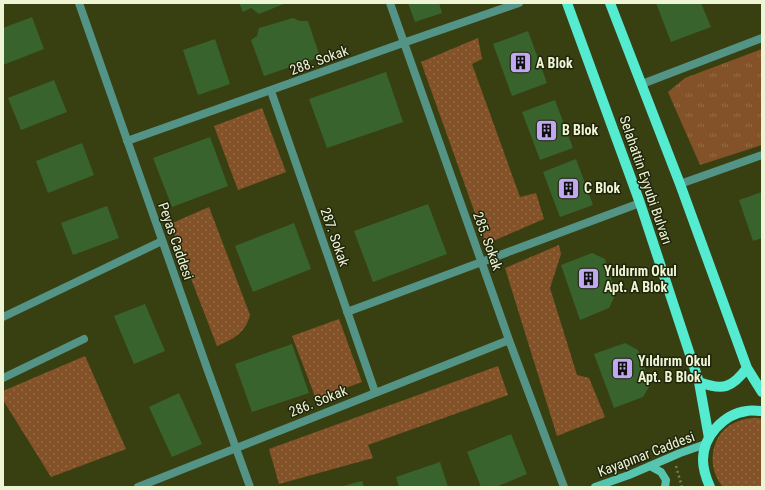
<svg xmlns="http://www.w3.org/2000/svg" width="765" height="490" font-family="'Roboto Condensed',sans-serif">
<defs>
<pattern id="grass-dots" width="8" height="8" patternUnits="userSpaceOnUse"><rect width="8" height="8" fill="#835228"/><path d="M2 2h.1M6 6h.1" fill="none" stroke="#956c46" stroke-width="1.8" stroke-linecap="round"/></pattern>
<pattern id="park-tufts" width="24" height="20" patternUnits="userSpaceOnUse"><rect width="24" height="20" fill="#835228"/><path d="M3 7l-1-3M5 7V3M7 7l1-3M15 17l-1-3M17 17v-4M19 17l1-3" fill="none" stroke="#956c46"/></pattern>
</defs>
<rect width="100%" height="100%" fill="#384012"/>
<path fill="url(#grass-dots)" d="M478 38 482 59 472 64 520 197 536 193 544 219 486 244 421 62Z
M262 108 286 172 238 190 214 126Z
M209 207 250 315C245 334 233 339 217 346L170 224Z
M559 245 561 254 550 288 577 375 589 378 605 417 557 436 505 268Z
M339 319 362 382 316 399 292 336Z
M85 356 126 449 51 477 3 400V391Z
M498 366 508 395 368 445 373 458 279 484 269 449Z
M758 418 762 419V487H723C706 468 710 434 734 423 742 419 749 418 758 418Z"/>
<path fill="url(#park-tufts)" d="M762 49V145L700 165 668 92 685 78Z"/>
<path fill="#39632c" d="M239 3H286L259 14 251 8 243 12Z
M408 3H439L442 13 415 22Z
M656 3H701L711 27 671 42Z
M32 17 44 49 3 65V28Z
M293 18 300 21H308L320 57 264 76 251 40 257 36 259 28Z
M528 31 547 83 512 96 493 44Z
M215 39 230 84 198 95 183 50Z
M386 72 403 122 327 148 309 99Z
M54 80 67 112 21 130 8 98Z
M555 100 573 148 540 160 522 112Z
M210 137 228 186 172 207 153 158Z
M82 143 94 175 48 193 36 161Z
M576 159 593 205 560 217 543 172Z
M762 192V238L753 241 739 200Z
M428 204 447 254 373 282 354 231Z
M107 206 119 238 73 255 61 223Z
M294 223 311 269 253 292 235 246Z
M592 253 605 259 616 293 609 308 580 320 561 265Z
M145 304 165 351 134 364 114 316Z
M625 343 638 350 650 385 643 397 614 408 594 354Z
M292 344 309 393 252 412 235 364Z
M179 393 202 444 172 457 149 407Z
M511 434 527 474 496 487H481L467 452Z
M440 462 448 487H399L396 477Z
M362 481 364 487H343V486Z"/>
<g fill="none" stroke-linecap="round" stroke-linejoin="round">
<path stroke="#767e55" stroke-width="2.5" stroke-dasharray="2 3" stroke-linecap="butt" d="M676 466 682 487"/>
<path stroke="#539486" stroke-width="8" d="M3 378 84 339"/>
<path stroke="#539486" stroke-width="8" d="M390 3 509 340 564 487
M642 84 762 38
M271 91 375 392
M127 141 403 43 519 3
M680 184 762 155
M347 312 640 203
M3 317 162 241
M138 487 509 340"/>
<path stroke="#539486" stroke-width="8" d="M79 3 208 371 250 487"/>
<path stroke="#56c5b0" stroke-width="8" d="M650 466 661 472 666 480 665 487
M595 487 629 475 680 453 706 444"/>
<path stroke="#54ebd0" stroke-width="10" d="M567 3 640 203 699 382 709 438
M610 3 680 184 747 368 762 392
M699 382C723 391 732 388 747 368
M710 487C706 478 703 470 703 460 703 437 723 414 747 411 751 410 757 411 762 411"/>
</g>
<defs>
<symbol id="building-square" viewBox="-11 -11 22 22"><rect x="-9" y="-9" width="18" height="18" rx="4" fill="#c0a8f3" stroke="#20250c"/><path d="M-4-6H4V6H1V3H-1V6H-4ZM-2.5-4.3h1.7v1.8h-1.7ZM.8-4.3h1.7v1.8H.8ZM-2.5-1h1.7V.8h-1.7ZM.8-1h1.7V.8H.8Z" fill="#111"/></symbol>
</defs>
<g fill-rule="evenodd">
<use href="#building-square" x="508" y="50" width="25" height="25"/>
<use href="#building-square" x="534" y="118" width="25" height="25"/>
<use href="#building-square" x="556" y="176" width="25" height="25"/>
<use href="#building-square" x="576" y="266" width="25" height="25"/>
<use href="#building-square" x="610" y="356" width="25" height="25"/>
</g>
<g text-anchor="middle" stroke-width="3" stroke-linejoin="round" paint-order="stroke">
<g font-size="14" fill="#edf5d5" stroke="#20250c">
<text transform="translate(319 60) rotate(-20)" y="5">288. Sokak</text>
<text transform="translate(646 180) rotate(71)" y="5">Selahattin Eyyubi Bulvarı</text>
<text transform="translate(335 237) rotate(71)" y="5">287. Sokak</text>
<text transform="translate(176 241) rotate(71)" y="5">Peyas Caddesi</text>
<text transform="translate(488 241) rotate(70)" y="5">285. Sokak</text>
<text transform="translate(318 401) rotate(-22)" y="5">286. Sokak</text>
<text transform="translate(646 454) rotate(-21)" y="5">Kayapınar Caddesi</text>
</g>
<g font-size="14" font-weight="bold" fill="#edf5d5" stroke="#20250c" text-anchor="start">
<text x="536" y="68">A Blok</text>
<text x="562" y="135">B Blok</text>
<text x="584" y="193">C Blok</text>
<text x="604" y="276">Yıldırım Okul<tspan x="604" dy="16">Apt. A Blok</tspan></text>
<text x="638" y="366">Yıldırım Okul<tspan x="638" dy="16">Apt. B Blok</tspan></text>
</g>
</g>
<rect width="765" height="490" fill="none" stroke="#edf5d5" stroke-width="8"/>
</svg>
